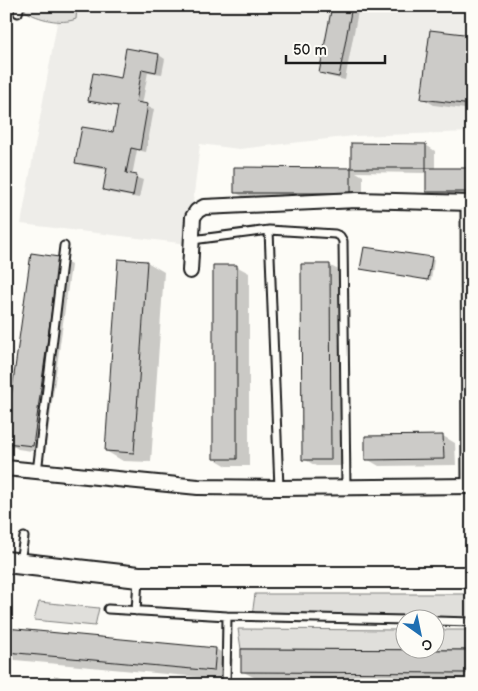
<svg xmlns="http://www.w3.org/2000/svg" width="478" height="691" font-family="'Balsamiq Sans',sans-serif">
<rect width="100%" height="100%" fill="#fdfcf7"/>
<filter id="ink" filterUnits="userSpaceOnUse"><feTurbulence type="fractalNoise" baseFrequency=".02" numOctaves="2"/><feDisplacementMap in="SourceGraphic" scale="10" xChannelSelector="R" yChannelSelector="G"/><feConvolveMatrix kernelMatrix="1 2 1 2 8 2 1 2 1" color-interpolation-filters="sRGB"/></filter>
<g filter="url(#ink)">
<path fill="#eeede9" d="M60 6H472V132L354 136 239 149 200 144 188 244 21 224Z"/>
<path fill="#e0dfdb" stroke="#7e7e7c" d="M26 6H77L76 19C61 25 38 19 25 11Z
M255 594H472V620L252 616Z
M39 602 99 608 95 626 34 620Z
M238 629 405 630 406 648H436V630H472V647L470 650 241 649Z"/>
<path fill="#0003" d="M288 6H313L312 11Z
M334 6H359L345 80 327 76 321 73Z
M472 37V110L434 105 422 98Z
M159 55 165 59 162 74 148 72 142 105 154 109 146 152 137 150 132 176 143 180 139 198 110 193 104 190 108 170 83 166 77 162 114 134 119 107 96 103 89 100Z
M352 145H426L435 151V170L472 169V198L440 199 427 192V173L356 172 363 176V199H247L235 192V169H352Z
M59 258 71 265 45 453 18 449 6 442Z
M431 259 434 260 431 280 361 268Z
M147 262 164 272 151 462 123 461 106 451Z
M329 265 342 272V466H316L304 459Z
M236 266 249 273V466H227L215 459Z
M443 436 455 443 456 465 379 466 367 459 366 437Z
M6 630 216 649 233 659 231 680 15 660 6 655Z
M470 651 472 652V679L255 678 242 671Z"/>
<path fill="#cccbc8" stroke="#1c1c1c" d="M332 6H352L339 77 319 73Z
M430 30 472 35V105L421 99Z
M126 48 159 54 156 72 142 69 136 102 148 104 140 150 131 148 126 173 137 175 133 196 103 190 107 168 75 163 82 127 113 132 118 106 88 101 93 73 121 78Z
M351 143 426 144V168H351Z
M234 167 351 168V193H234Z
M426 168H472V192H426Z
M364 247 432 257 428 280 360 269Z
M31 253 59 257 33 446 6 443V433Z
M118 259 147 261 134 453 105 451Z
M301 264H330L331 460H302Z
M213 265H237V459H213Z
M443 435 444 459 365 460V436Z
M6 628 216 648 214 671 6 652Z
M241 649 470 650V673L241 672Z"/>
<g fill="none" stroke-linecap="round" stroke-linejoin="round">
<defs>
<path id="lane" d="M18 13 20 6
M465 203 466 486
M269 230 279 488
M192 240 269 230 335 234 340 236 343 241 346 487
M37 472 64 246
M20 561 24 537
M108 609 227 616 406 620
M136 611 138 579
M436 621 472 622
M49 685 56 682 75 685
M226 685 227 616"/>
<path id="street" d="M190 271 193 217 197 211 204 207 357 200 472 203
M6 468 198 487 279 488 472 486"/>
<path id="secondary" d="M6 562 139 577H472"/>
</defs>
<use href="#lane" stroke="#1c1c1c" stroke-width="11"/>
<use href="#street" stroke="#1c1c1c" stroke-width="18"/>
<use href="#secondary" stroke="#1c1c1c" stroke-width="24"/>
<use href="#lane" stroke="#fdfcf7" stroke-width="7"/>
<use href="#street" stroke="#fdfcf7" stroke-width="14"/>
<use href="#secondary" stroke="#fdfcf7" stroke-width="20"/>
</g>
</g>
<rect width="478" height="691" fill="none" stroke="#fdfcf7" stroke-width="25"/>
<rect x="12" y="12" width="453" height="666" fill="none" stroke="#1c1c1c" stroke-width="2" filter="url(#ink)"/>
<g transform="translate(420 634) rotate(147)"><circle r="24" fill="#fdfcf7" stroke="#a3a29f"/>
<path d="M0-4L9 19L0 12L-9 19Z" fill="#1f6fb2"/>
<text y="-8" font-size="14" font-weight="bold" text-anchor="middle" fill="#1c1c1c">С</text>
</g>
<path d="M286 55v8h99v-8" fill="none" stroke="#1c1c1c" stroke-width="2.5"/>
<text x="293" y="55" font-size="15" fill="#1c1c1c" stroke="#fdfcf7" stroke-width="4" paint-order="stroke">50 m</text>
</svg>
